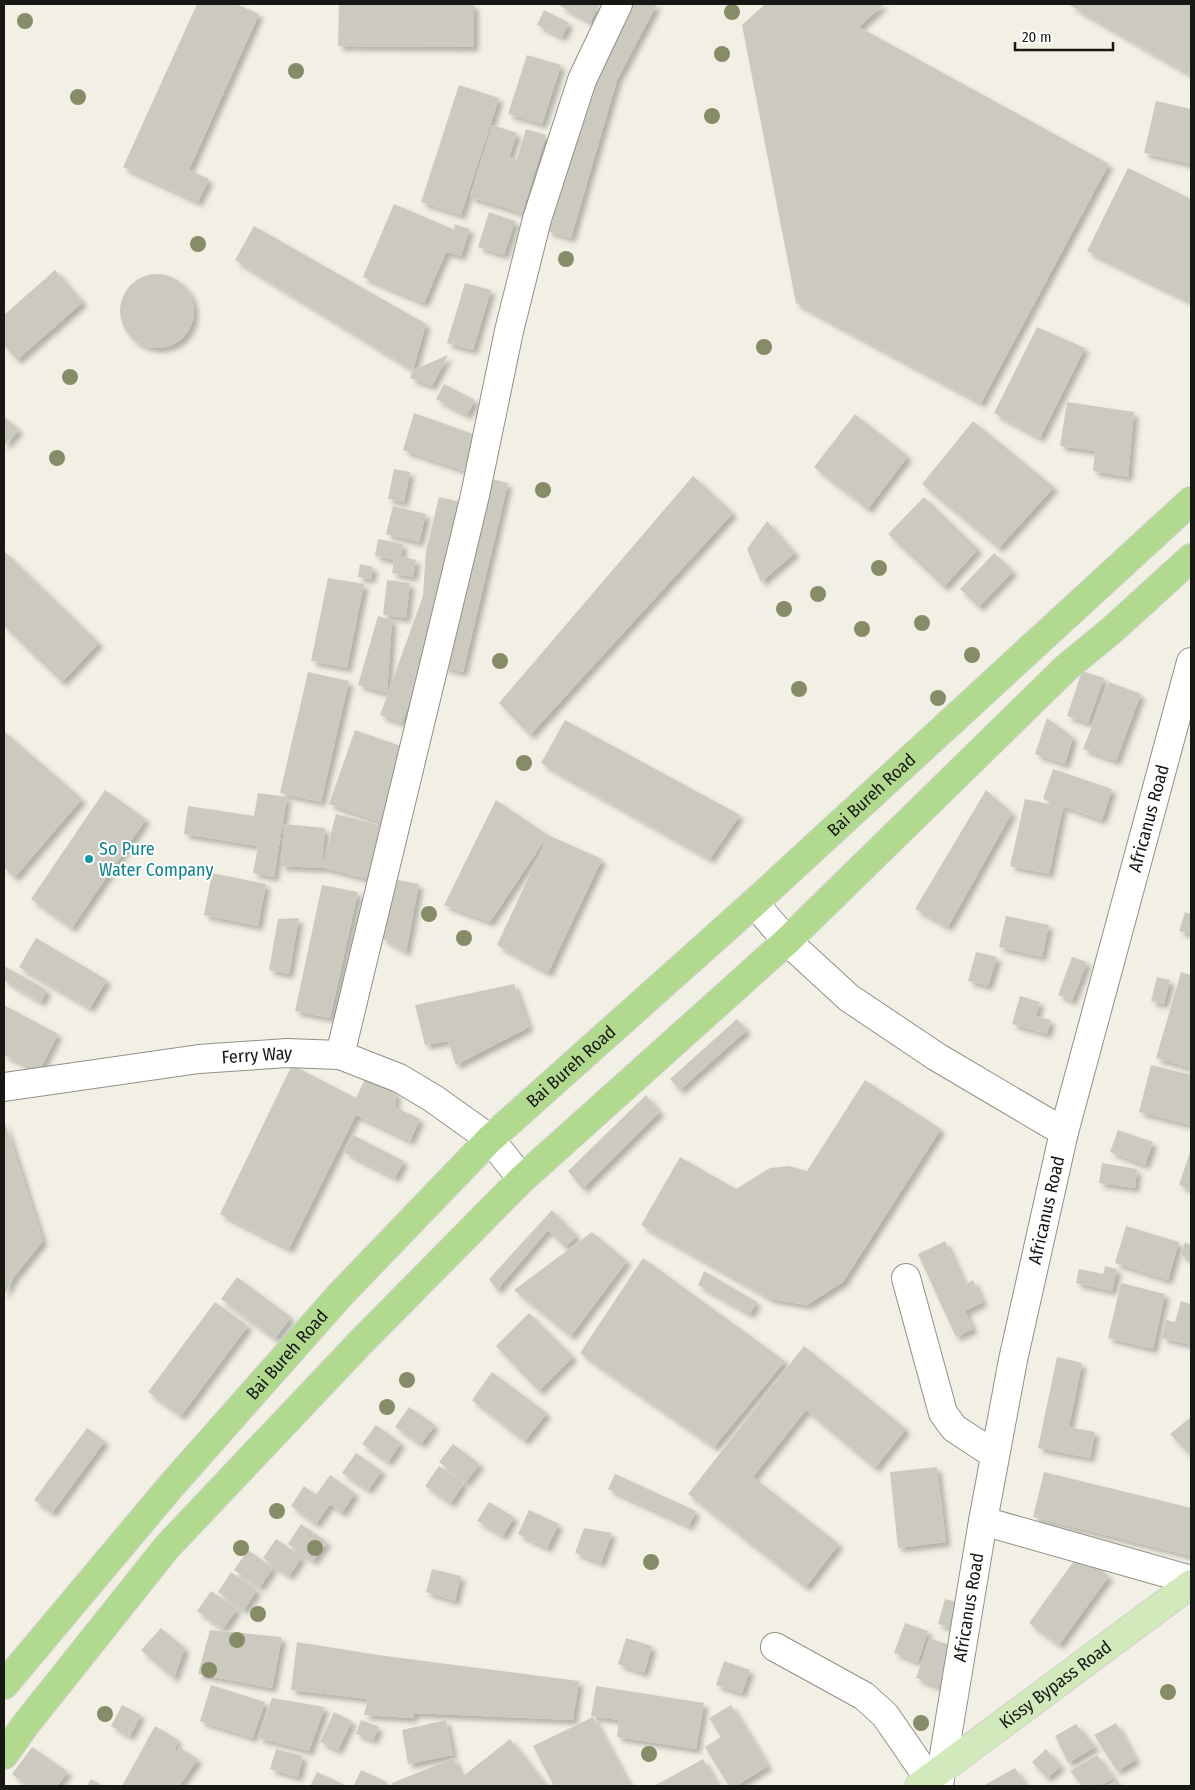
<svg xmlns="http://www.w3.org/2000/svg" width="1195" height="1790" font-family="'Fira Sans Condensed',sans-serif">
<defs>
<filter id="shadow"><feDropShadow dx="4.5" dy="4.5" stdDeviation="2.5" flood-color="#0004"/></filter>
</defs>
<rect width="100%" height="100%" fill="#f2f0e5"/>
<path fill="#cccabf" filter="url(#shadow)" d="M197 4H236L259 14 189 170 209 179 198 202 123 167Z
M339 4H474V47L338 46Z
M562 4H600L590 22 560 6Z
M630 4H657L617 80 571 238 547 231 592 73Z
M765 4H884L859 27 1109 164 981 403 796 303 742 25Z
M1068 4H1191V75Z
M544 10 569 23 562 37 537 25Z
M527 55 561 65 542 124 508 114Z
M459 85 499 98 461 215 421 202Z
M1156 101 1191 109V164L1144 153Z
M492 125 517 133 509 157 517 159 526 129 546 135 522 213 470 197Z
M1128 168 1191 199V302L1087 251Z
M394 204 455 230 454 224 470 229 461 256 446 252 424 303 363 277Z
M489 212 515 221 504 255 478 247Z
M254 226 426 324 413 370 235 260Z
M55 270 83 302 17 360 4 345V315Z
M120 311a37 37 0 1 1 74 0a37 37 0 1 1-74 0Z
M465 283 491 290 473 350 447 343Z
M1037 327 1085 348 1040 438 994 413Z
M448 355 432 386 410 378 413 370Z
M444 384 475 400 467 415 436 399Z
M1067 402 1134 412 1128 477 1093 471 1095 451 1060 446Z
M414 413 476 435 465 471 403 450Z
M855 414 908 456 868 509 814 467Z
M4 416 19 430 4 446Z
M973 421 1054 487 999 548 922 484Z
M394 469 410 472 404 502 388 499Z
M693 476 733 513 530 735 499 703Z
M488 478 508 483 463 672 443 667Z
M439 497 461 502 444 604 402 723 380 715 423 596 426 551Z
M924 497 978 549 944 587 888 534Z
M393 506 426 514 419 542 386 534Z
M767 521 795 553 761 582 747 549Z
M378 539 403 544 401 556 416 560 413 577 392 573 394 560 375 556Z
M4 551 99 643 62 682 4 626Z
M994 553 1013 571 979 607 960 589Z
M360 564 373 567 371 579 358 577Z
M328 578 364 584 347 668 311 661Z
M387 580 410 583 406 618 383 615Z
M378 616 392 620 387 693 358 685Z
M1082 671 1104 678 1088 723 1067 716Z
M308 672 349 681 321 802 280 793Z
M1109 682 1141 694 1116 761 1083 749Z
M1047 718 1073 737 1065 764 1035 754Z
M565 720 740 815 710 859 541 763Z
M355 730 409 749 382 823 329 804Z
M4 731 82 799 15 877 4 868Z
M1053 769 1112 789 1102 820 1043 799Z
M105 790 146 819 72 928 31 899Z
M986 790 1012 813 948 927 915 909Z
M258 793 287 797 274 877 253 873 258 846 184 834 188 806 254 816Z
M1025 799 1063 807 1049 874 1010 866Z
M496 800 548 835 490 922 444 905Z
M336 814 382 826 368 879 322 867Z
M284 824 325 828 322 868 281 866Z
M548 835 602 859 548 973 497 945Z
M212 873 266 884 258 926 204 915Z
M393 879 419 884 406 952 382 938Z
M322 885 358 892 330 1018 295 1011Z
M1185 912 1191 914V934L1179 931Z
M1006 916 1049 925 1042 957 999 947Z
M299 918 289 974 269 970 278 919Z
M36 938 107 980 90 1008 19 967Z
M976 952 997 957 988 986 968 981Z
M1072 957 1087 962 1072 1001 1058 995Z
M4 966 47 990 41 1002 4 980Z
M1181 972 1191 975V1068L1156 1058Z
M1157 977 1170 980 1164 1004 1151 1001Z
M514 984 529 1027 456 1065 448 1041 425 1045 415 1005Z
M1020 996 1040 1002 1036 1016 1051 1020 1047 1034 1012 1024Z
M4 1005 58 1034 39 1071 4 1055Z
M737 1019 747 1030 680 1090 670 1079Z
M292 1065 356 1098 365 1079 396 1093 395 1107 420 1119 410 1141 356 1115 289 1249 220 1214Z
M1151 1065 1191 1075V1125L1139 1112Z
M865 1080 941 1129 843 1282 807 1305 771 1299 641 1225 680 1157 736 1189 770 1168 789 1166 807 1171Z
M646 1095 660 1112 583 1189 568 1171Z
M4 1120 43 1241 14 1277 4 1295Z
M1118 1130 1153 1142 1145 1165 1110 1152Z
M353 1135 404 1161 395 1178 344 1152Z
M1191 1149V1190L1179 1185Z
M1102 1163 1137 1169 1135 1188 1099 1183Z
M552 1210 577 1236 565 1247 548 1230 497 1290 489 1279Z
M1126 1226 1179 1242 1168 1280 1115 1263Z
M592 1232 627 1261 571 1336 514 1290Z
M945 1241 965 1285 973 1280 983 1302 965 1311 973 1329 956 1337 918 1254Z
M1185 1242 1191 1245V1259L1180 1255Z
M643 1258 785 1361 714 1447 580 1353Z
M1105 1266 1117 1269 1112 1291 1076 1283 1079 1269 1103 1274Z
M704 1271 757 1302 750 1314 698 1285Z
M237 1277 291 1317 275 1339 221 1299Z
M1121 1283 1165 1294 1153 1349 1108 1338Z
M1181 1301 1191 1304V1345L1162 1338 1166 1320 1175 1322Z
M215 1302 248 1326 181 1416 148 1392Z
M529 1313 573 1357 539 1391 496 1346Z
M804 1346 906 1429 875 1468 806 1410 753 1477 839 1544 806 1587 688 1494Z
M1057 1357 1082 1363 1069 1427 1095 1432 1090 1458 1038 1448Z
M492 1372 547 1413 525 1441 472 1400Z
M409 1407 435 1425 421 1444 395 1427Z
M1191 1417V1456L1170 1434Z
M376 1425 401 1443 388 1462 362 1444Z
M87 1428 105 1441 52 1513 34 1500Z
M453 1444 480 1464 466 1482 439 1462Z
M356 1453 382 1471 368 1490 342 1473Z
M439 1466 464 1483 451 1503 425 1486Z
M937 1467 946 1542 898 1548 890 1472Z
M1044 1472 1191 1508V1556L1033 1517Z
M615 1474 696 1511 689 1526 608 1489Z
M330 1475 355 1493 342 1513 330 1504 316 1524 291 1506 304 1486 316 1495Z
M489 1502 514 1517 503 1536 477 1521Z
M529 1510 559 1524 547 1548 518 1534Z
M301 1524 327 1542 313 1561 288 1544Z
M584 1528 612 1533 601 1563 575 1553Z
M276 1539 302 1557 289 1576 263 1558Z
M248 1550 273 1568 260 1587 234 1570Z
M1079 1554 1109 1576 1059 1645 1029 1623Z
M432 1569 461 1576 455 1601 426 1592Z
M231 1572 257 1590 244 1610 218 1592Z
M211 1591 237 1609 223 1629 197 1611Z
M945 1599 963 1604 955 1629 938 1624Z
M905 1623 928 1631 918 1662 894 1653Z
M161 1628 185 1648 174 1678 141 1650Z
M210 1630 282 1637 272 1688 198 1674Z
M626 1638 652 1646 644 1673 618 1664Z
M930 1638 954 1647 939 1687 916 1678Z
M297 1642 378 1655 579 1681 573 1720 414 1713 413 1718 364 1715 368 1699 291 1690Z
M724 1661 750 1670 742 1693 716 1685Z
M211 1685 265 1702 253 1738 200 1721Z
M596 1686 704 1703 696 1749 617 1737 619 1720 591 1716Z
M272 1698 325 1707 309 1751 258 1738Z
M122 1705 141 1715 130 1736 111 1726Z
M731 1705 768 1766 736 1786H729L705 1747 721 1737 709 1718Z
M334 1712 352 1721 338 1750 320 1742Z
M593 1717 630 1786H554L533 1746Z
M361 1720 379 1727 373 1740 356 1734Z
M446 1720 453 1755 408 1764 402 1730Z
M1116 1723 1136 1760 1117 1771 1094 1735Z
M1076 1724 1095 1747 1068 1763 1055 1736Z
M155 1726 177 1739 175 1755 179 1747 198 1759 179 1786H122Z
M510 1739 547 1786H468L462 1777Z
M32 1747 68 1772 57 1786H28L12 1774Z
M276 1749 303 1756 298 1777 270 1769Z
M1046 1749 1061 1766 1047 1778 1032 1762Z
M1097 1755 1114 1778 1099 1786H1082L1070 1771Z
M454 1758 465 1786H393L392 1783Z
M703 1759 718 1786H654Z
M1015 1768 1026 1786H983Z
M361 1770 387 1782 385 1786 354 1785Z
M317 1772 347 1786H310Z
M91 1779 103 1786H87Z
M1117 1780 1120 1786H1106Z"/>
<g fill="none" stroke-linecap="round" stroke-linejoin="round">
<defs>
<g id="minor">
<path d="M754 903 787 941 849 998 937 1057 1064 1132"/>
<path d="M340 1055 458 566 475 495 509 331 537 219 582 80 618 4"/>
<path id="s1" d="M4 1087 199 1059 287 1053 340 1055 399 1078 434 1099 490 1139 522 1179"/>
<path d="M906 1278 943 1413 954 1428 995 1455"/>
<path d="M983 1521 1191 1580"/>
<path d="M775 1647 864 1696 885 1715 929 1779"/>
<path id="s2" d="M939 1785 983 1521 1013 1360 1064 1132 1191 662"/>
</g>
<g id="major">
<path id="s3" d="M919 1786 1191 1584"/>
</g>
<g id="highway">
<path id="s4" d="M4 1685 171 1486 340 1295 490 1139 754 903 1191 501"/>
<path d="M4 1755 26 1724 167 1547 360 1343 522 1179 787 941 1067 667 1112 630 1191 558"/>
</g>
</defs>
<use href="#minor" stroke="#929086" stroke-width="30"/>
<use href="#major" stroke="#d1d1d0" stroke-width="30"/>
<use href="#highway" stroke="#d1d1d0" stroke-width="30"/>
<use href="#minor" stroke="#fff" stroke-width="28"/>
<use href="#major" stroke="#d1e9bb" stroke-width="28"/>
<use href="#highway" stroke="#b2da8e" stroke-width="28"/>
</g>
<g fill="#858c67">
<circle cx="732" cy="12" r="8"/>
<circle cx="25" cy="21" r="8"/>
<circle cx="722" cy="54" r="8"/>
<circle cx="296" cy="71" r="8"/>
<circle cx="78" cy="97" r="8"/>
<circle cx="712" cy="116" r="8"/>
<circle cx="198" cy="244" r="8"/>
<circle cx="566" cy="259" r="8"/>
<circle cx="764" cy="347" r="8"/>
<circle cx="70" cy="377" r="8"/>
<circle cx="57" cy="458" r="8"/>
<circle cx="543" cy="490" r="8"/>
<circle cx="879" cy="568" r="8"/>
<circle cx="818" cy="594" r="8"/>
<circle cx="784" cy="609" r="8"/>
<circle cx="922" cy="623" r="8"/>
<circle cx="862" cy="629" r="8"/>
<circle cx="972" cy="655" r="8"/>
<circle cx="500" cy="661" r="8"/>
<circle cx="799" cy="689" r="8"/>
<circle cx="938" cy="698" r="8"/>
<circle cx="524" cy="763" r="8"/>
<circle cx="429" cy="914" r="8"/>
<circle cx="464" cy="938" r="8"/>
<circle cx="407" cy="1380" r="8"/>
<circle cx="387" cy="1407" r="8"/>
<circle cx="277" cy="1511" r="8"/>
<circle cx="241" cy="1548" r="8"/>
<circle cx="315" cy="1548" r="8"/>
<circle cx="651" cy="1562" r="8"/>
<circle cx="258" cy="1614" r="8"/>
<circle cx="237" cy="1640" r="8"/>
<circle cx="209" cy="1670" r="8"/>
<circle cx="1168" cy="1692" r="8"/>
<circle cx="105" cy="1714" r="8"/>
<circle cx="921" cy="1723" r="8"/>
<circle cx="649" cy="1754" r="8"/>
</g>
<circle fill="#0f9aa8" stroke="#fff" stroke-width="2" cx="89" cy="859" r="5"/>
<g text-anchor="middle" stroke-width="4" stroke-linejoin="round" paint-order="stroke">
<g font-size="18" fill="#171713" stroke="#fff">
<text dy="6" stroke="none"><textPath href="#s4" startOffset="1245">Bai Bureh Road</textPath></text>
<text dy="6" stroke="none"><textPath href="#s2" startOffset="990">Africanus Road</textPath></text>
<text dy="6" stroke="none"><textPath href="#s1" startOffset="255">Ferry Way</textPath></text>
<text dy="6" stroke="none"><textPath href="#s4" startOffset="840">Bai Bureh Road</textPath></text>
<text dy="6" stroke="none"><textPath href="#s2" startOffset="585">Africanus Road</textPath></text>
<text dy="6" stroke="none"><textPath href="#s4" startOffset="435">Bai Bureh Road</textPath></text>
<text dy="6" stroke="none"><textPath href="#s2" startOffset="180">Africanus Road</textPath></text>
<text dy="6" stroke="none"><textPath href="#s3" startOffset="170">Kissy Bypass Road</textPath></text>
</g>
<g font-size="18" fill="#0d838f" stroke="#fff" text-anchor="start">
<text x="99" y="855">So Pure<tspan x="99" dy="21">Water Company</tspan></text>
</g>
</g>
<rect width="1195" height="1790" fill="none" stroke="#171713" stroke-width="10"/>
<path d="M1015 42v8h98v-8" fill="none" stroke="#171713" stroke-width="2.5"/>
<text x="1022" y="42" font-size="15" fill="#171713" stroke="#ffffff" stroke-width="4" paint-order="stroke">20 m</text>
</svg>
